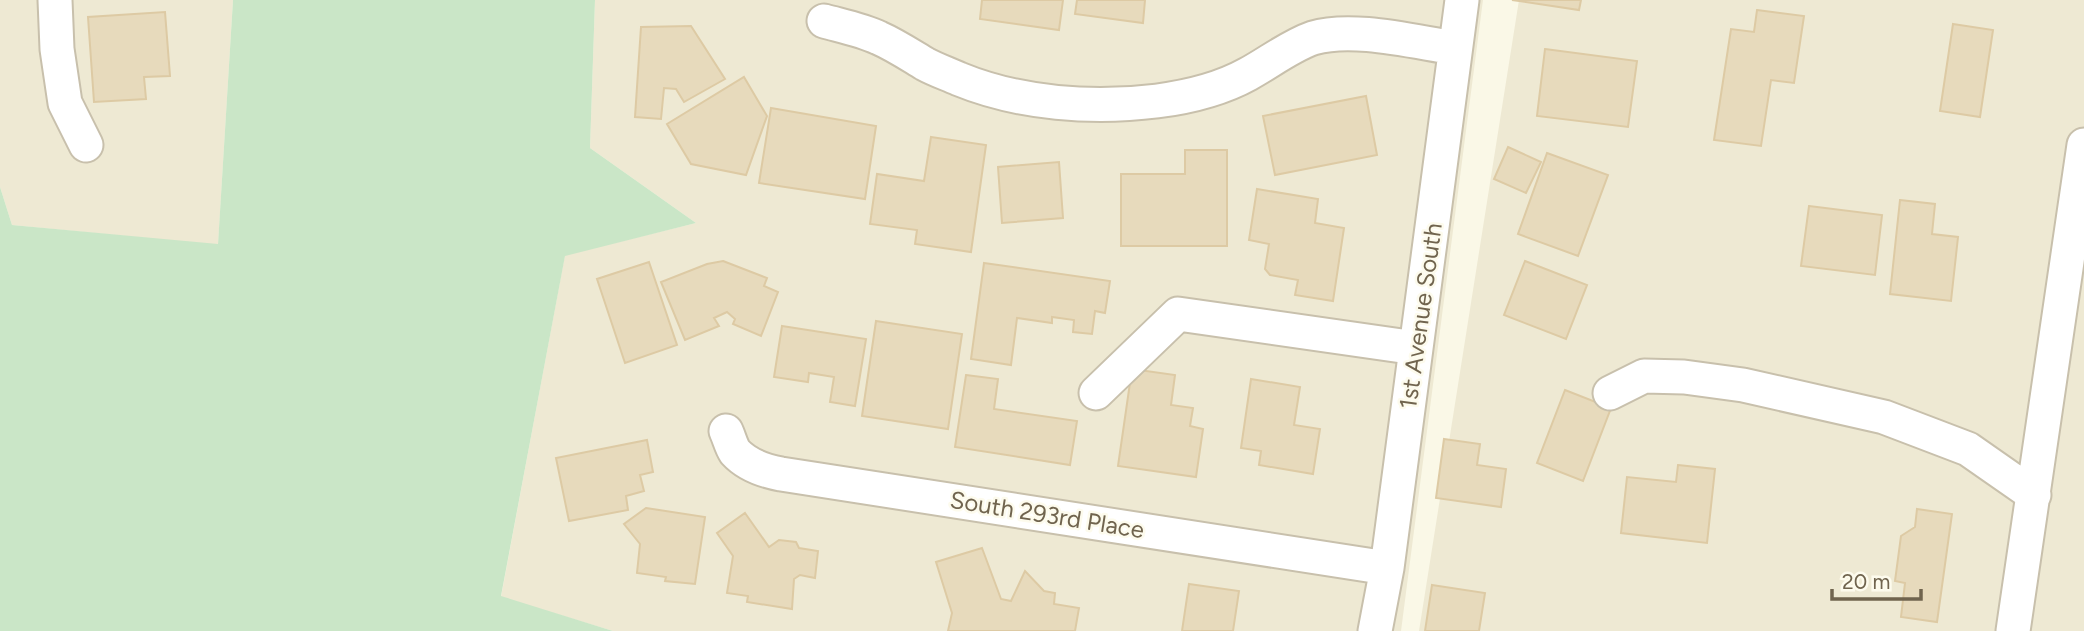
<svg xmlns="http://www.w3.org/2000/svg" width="2084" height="631" font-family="Figtree,sans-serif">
<rect width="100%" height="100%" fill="#faf8e7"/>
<path fill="#eee9d3" d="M0 0H233L218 245 12 225 0 187Z
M595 0H1483L1401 631H613L501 597 565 255 696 223 590 148Z
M1519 0H2084V631H1419Z"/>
<path fill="#cae6c7" d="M233 0H595L590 148 696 223 565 256 501 596 613 631H0V187L12 225 218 244Z"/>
<path fill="#e7dabc" stroke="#ddcaa4" stroke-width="2" d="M982 0H1063L1059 30 980 19Z
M1077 0H1145L1143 23 1075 14Z
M1512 0H1581L1579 10Z
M1757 10 1804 16 1794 83 1771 80 1761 146 1714 140 1731 29 1754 32Z
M165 12 170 76 144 77 146 99 94 102 88 17Z
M1953 24 1993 30 1980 117 1940 111Z
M691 26 725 79 684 102 676 89 664 88 661 119 635 117 641 27Z
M1545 49 1637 61 1628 127 1537 116Z
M744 77 767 116 746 175 691 164 667 124Z
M1366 96 1377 155 1275 175 1263 116Z
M771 108 876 126 865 199 759 183Z
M931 137 986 145 971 252 915 244 917 230 870 224 877 174 924 181Z
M1508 147 1541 162 1526 193 1494 179Z
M1185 150H1227V246H1121V174H1185Z
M1547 153 1608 175 1578 256 1518 234Z
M1059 162 1063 218 1002 223 998 167Z
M1257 189 1318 199 1315 223 1344 228 1333 301 1295 295 1298 280 1270 275 1265 269 1269 244 1249 240Z
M1900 200 1935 204 1932 234 1958 237 1951 301 1890 294Z
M1809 206 1882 215 1875 275 1801 266Z
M723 261 767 278 764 286 778 292 761 336 733 324 735 319 727 312 714 318 719 326 685 340 661 282 707 264Z
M1525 261 1587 285 1566 339 1504 315Z
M649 262 677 345 625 363 597 279Z
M984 263 1110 281 1105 313 1095 311 1092 334 1073 332 1074 320 1052 317V323L1017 318 1011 365 971 359Z
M876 321 962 334 948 429 862 416Z
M782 326 866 339 855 406 830 402 834 377 809 373 808 382 774 377Z
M1132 369 1175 375 1171 405 1193 408 1190 426 1203 429 1196 477 1118 466Z
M966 375 998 379 994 409 1077 421 1070 465 955 447Z
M1251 379 1300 387 1294 425 1320 429 1313 474 1259 465 1261 451 1241 448Z
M1565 390 1611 408 1583 481 1537 463Z
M1444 439 1480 444 1477 465 1506 469 1501 507 1436 498Z
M647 440 653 472 640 475 644 491 626 496 628 510 569 521 556 458Z
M1678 465 1715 469 1707 543 1621 533 1627 477 1676 482Z
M646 508 705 517 695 584 665 581 666 577 637 573 640 544 624 524Z
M1917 509 1952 514 1937 622 1901 617 1905 583 1895 581 1901 536 1915 527Z
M745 513 769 547 779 540 796 542 799 548 818 551 815 578 800 575 794 579 792 609 747 602 748 596 727 593 733 556 717 533Z
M982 548 1001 599 1011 601 1025 571 1044 591 1055 593 1054 604 1079 608 1075 631H948L952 613 936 562Z
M1189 584 1239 591 1233 631H1182Z
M1432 585 1485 593 1479 631H1425Z"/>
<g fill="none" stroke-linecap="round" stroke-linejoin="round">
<defs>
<path id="minor" d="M55 0 57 49 65 103 86 145
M824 21C842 26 862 30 879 38 895 45 910 55 925 64 936 70 948 74 959 79 1020 104 1093 109 1157 101 1188 97 1221 89 1248 74 1270 62 1290 46 1313 38 1353 26 1414 42 1455 48
M1096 393 1178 314 1416 348
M1610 393 1644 376 1684 377 1743 385 1884 417 1968 449 2034 495
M726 431C729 437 731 446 735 452 746 464 765 471 781 474L1387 568
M1375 631 1387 568 1462 0
M2013 631 2084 145"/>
</defs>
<use href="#minor" stroke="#c8c0ac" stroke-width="37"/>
<use href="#minor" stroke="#fff" stroke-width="33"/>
</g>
<g text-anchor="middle" stroke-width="5" stroke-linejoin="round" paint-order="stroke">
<g font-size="24" fill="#70644e" stroke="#fdfbed">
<text transform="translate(1421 316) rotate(-82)" y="8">1st Avenue South</text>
<text transform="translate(1047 515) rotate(9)" y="8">South 293rd Place</text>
</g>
</g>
<path d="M1832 589v10h89v-10" fill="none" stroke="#70644e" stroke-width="3.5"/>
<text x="1842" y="589" font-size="21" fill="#70644e" stroke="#fdfbed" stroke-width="5" paint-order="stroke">20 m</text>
</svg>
